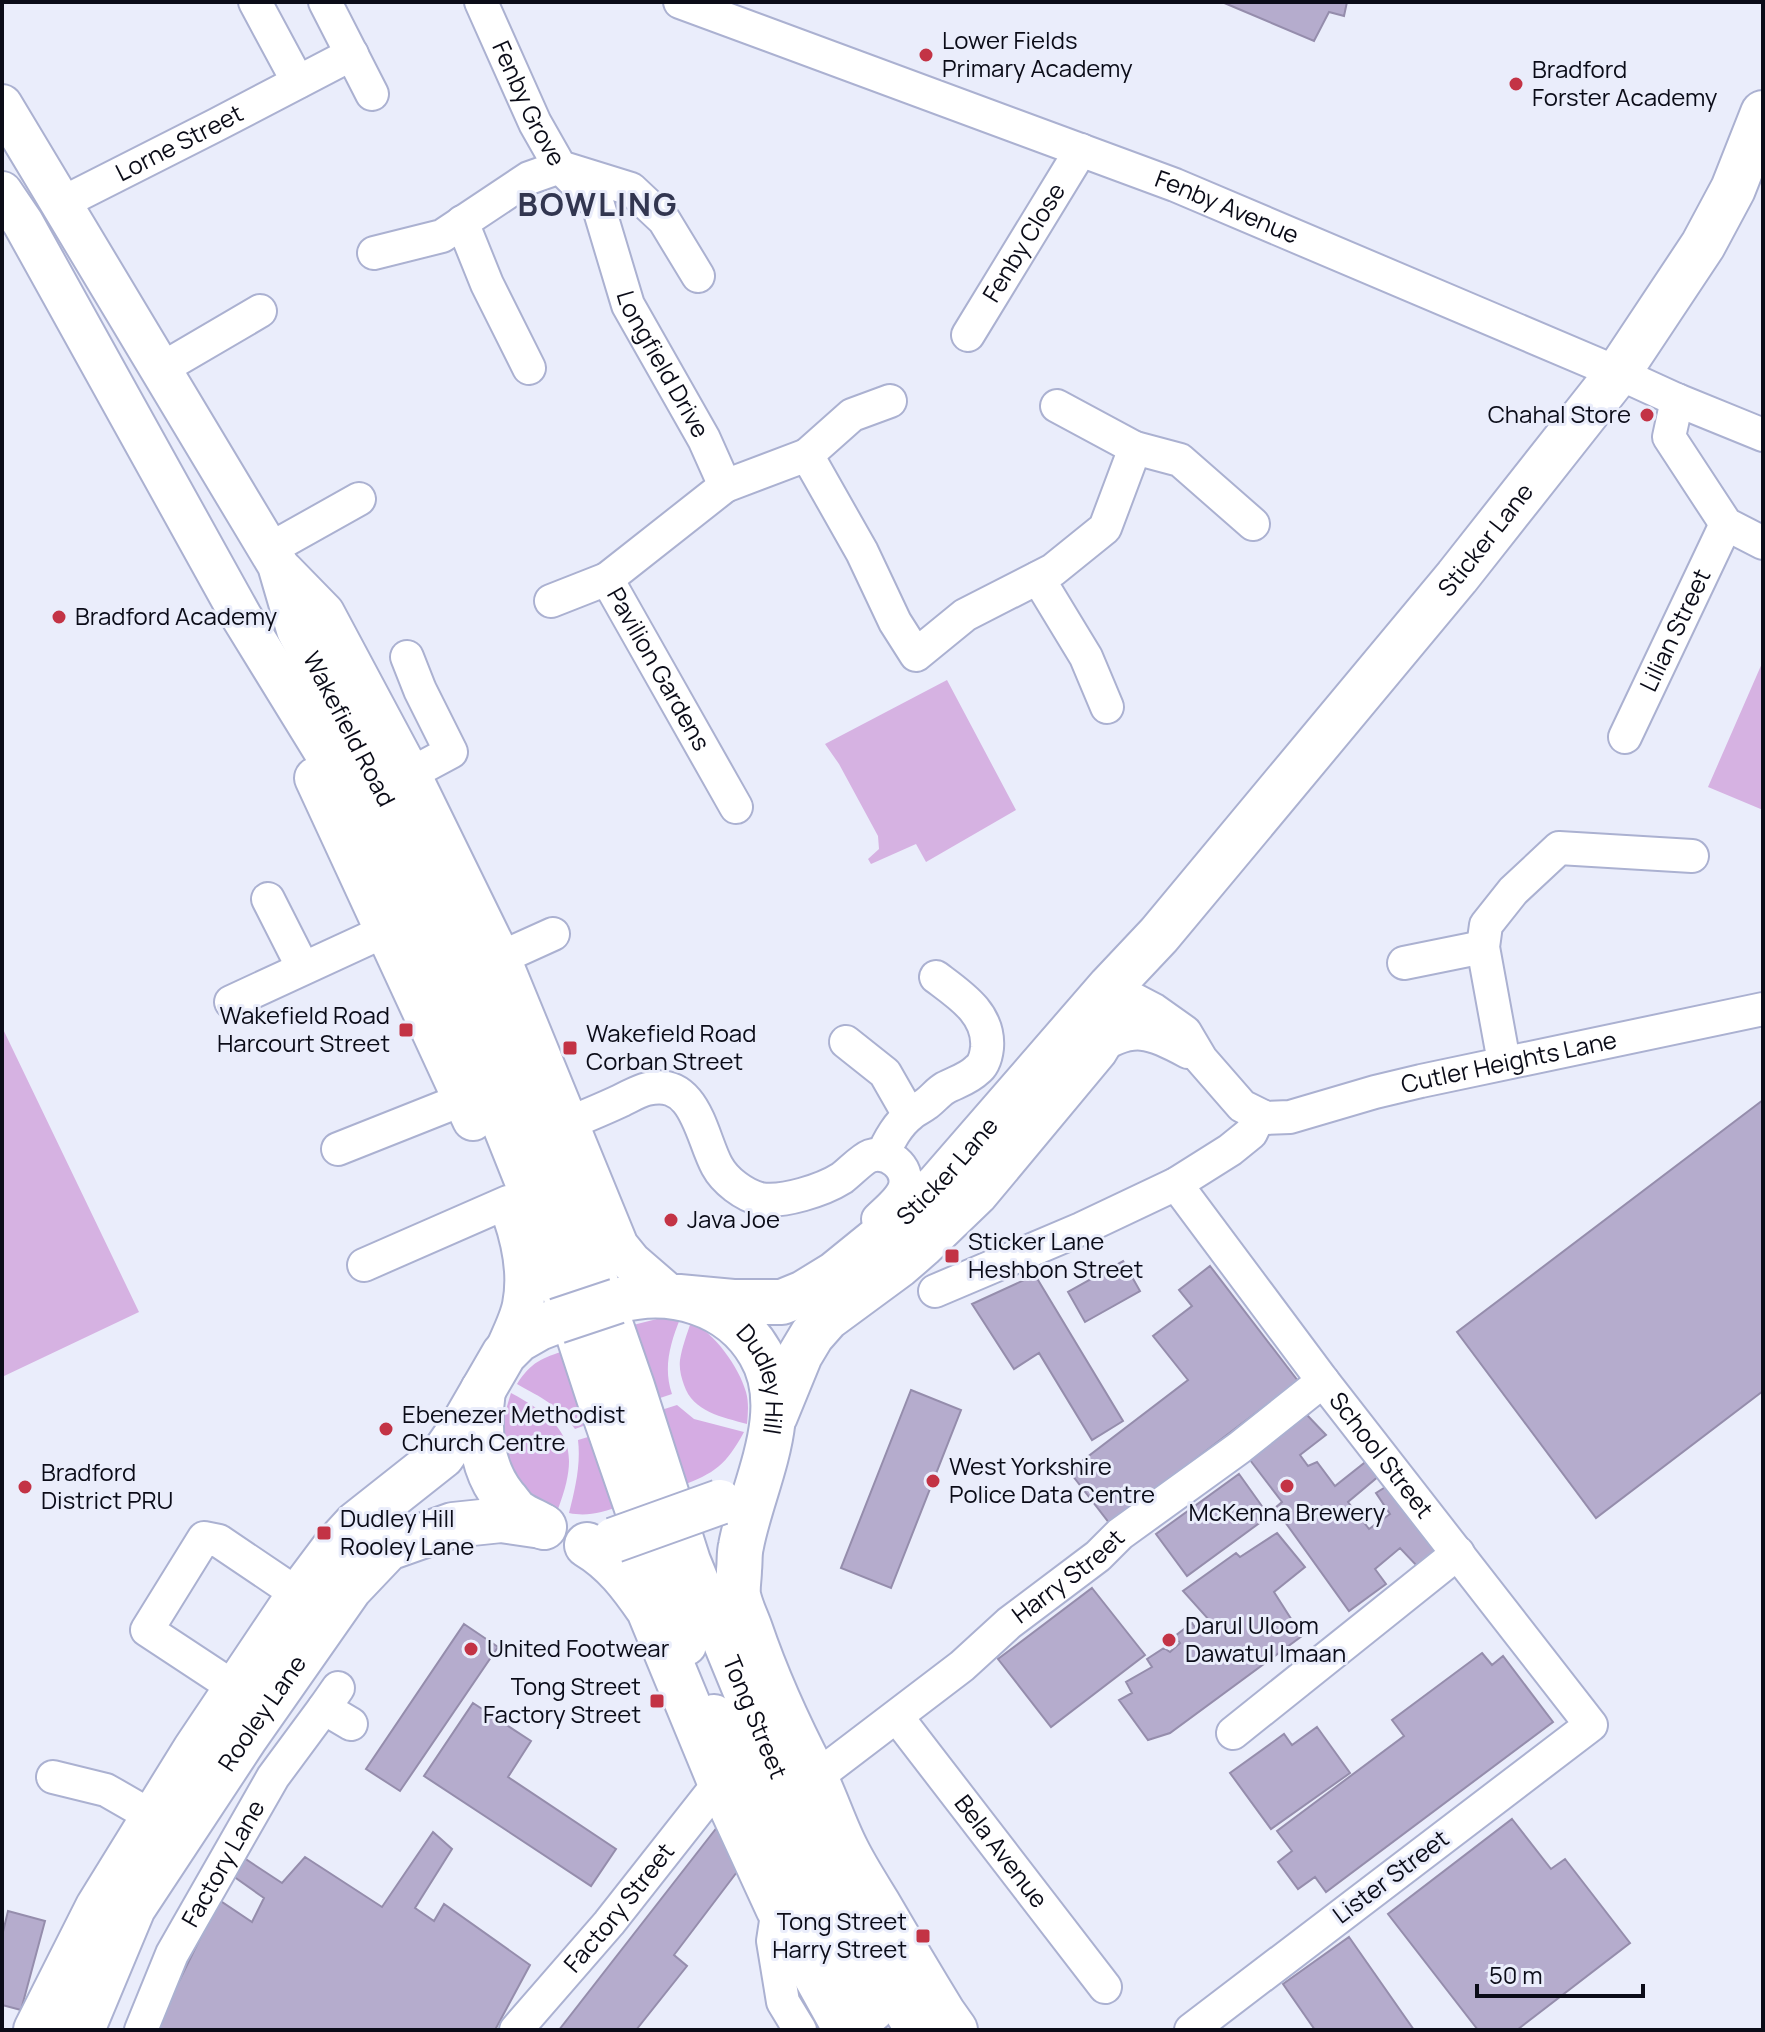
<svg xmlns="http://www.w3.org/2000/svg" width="1765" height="2032" font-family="Manrope,sans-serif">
<rect width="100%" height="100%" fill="#eaedfb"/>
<path fill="#d6b2e2" d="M1763 661V810L1708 787Z
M947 680 1016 810 926 862 916 844 871 864 868 859 879 849 878 836 839 764 825 744Z
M2 1027 139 1312 2 1377Z"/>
<path fill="#d5ace3" d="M665 1317 680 1319C670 1344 663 1368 672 1394L651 1401 625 1327Z
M691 1322C714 1332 739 1367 746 1392 749 1403 748 1413 747 1424 722 1417 693 1412 684 1385 681 1377 679 1368 680 1360 682 1347 687 1334 691 1322Z
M567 1350 594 1422 575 1429C556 1403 543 1399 517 1384 531 1362 542 1358 567 1350Z
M511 1393C567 1423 582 1446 558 1509 506 1486 493 1446 511 1393Z
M677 1405 694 1419 744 1432C726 1465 715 1473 681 1486L655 1412Z
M598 1434 621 1506C602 1512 588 1517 569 1513 575 1489 581 1465 578 1440Z"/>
<path fill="#b5accd" stroke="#958dac" stroke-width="2" d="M1222 2H1347L1344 16 1329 12 1314 41Z
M1763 1100V1391L1596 1518 1457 1332Z
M1123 1261 1140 1291 1085 1322 1068 1292Z
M1210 1266 1298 1381 1110 1524 1069 1471 1188 1380 1153 1336 1192 1306 1179 1290Z
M1035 1275 1123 1421 1092 1440 1039 1353 1014 1369 972 1304Z
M911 1390 961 1410 891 1588 841 1568Z
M1307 1415 1326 1435 1300 1455 1308 1466 1317 1462 1335 1486 1368 1460 1380 1475 1348 1502 1369 1529 1390 1514 1376 1493 1387 1486 1441 1548 1417 1566 1400 1548 1375 1569 1386 1584 1349 1611 1275 1508 1282 1502 1250 1460Z
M1239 1474 1269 1516 1187 1576 1156 1534Z
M1277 1533 1305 1567 1274 1592 1302 1636 1170 1733 1148 1740 1119 1700 1132 1693 1126 1682 1152 1667 1147 1659 1164 1648 1170 1652 1180 1643 1175 1636 1192 1623 1198 1632 1211 1622 1183 1591 1236 1553 1240 1557Z
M1092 1588 1145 1655 1051 1727 998 1659Z
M464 1624 498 1647 400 1791 366 1769Z
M1482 1653 1492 1665 1503 1656 1553 1722 1326 1892 1315 1877 1298 1889 1278 1862 1292 1851 1277 1831 1404 1736 1392 1720Z
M473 1703 531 1741 508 1777 616 1849 591 1886 424 1776Z
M1317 1727 1350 1773 1271 1829 1230 1773 1284 1734 1292 1745Z
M1512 1819 1551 1869 1565 1859 1630 1943 1517 2030H1478L1388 1914Z
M718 1826 740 1868 674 1955 687 1966 636 2030H559Z
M433 1832 452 1849 415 1908 434 1921 444 1904 530 1965 495 2030H155L219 1900 252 1922 264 1898 233 1876 244 1858 282 1883 305 1857 382 1907Z
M8 1911 45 1921 21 2010 2 2005V1936Z
M1349 1937 1414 2030H1315L1283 1984Z"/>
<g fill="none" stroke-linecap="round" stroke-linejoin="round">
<defs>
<g id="minor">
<path d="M255 2 298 82"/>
<path d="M325 2 372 94"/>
<path id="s1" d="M481 2 535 123 560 167 631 189 664 220 698 276"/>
<path id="s2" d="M680 2 1175 185 1618 373 1677 400 1763 435"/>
<path id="s3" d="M60 204 216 125 352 54"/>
<path d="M462 222 487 284 529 368"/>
<path id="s4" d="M374 253 442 236 529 178 560 167 598 205 628 305 704 439 725 486 807 455 862 552 895 622 916 655 965 615 1053 570 1105 528 1135 448 1057 406"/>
<path id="s5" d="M968 335 1081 150"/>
<path d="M161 369 260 311"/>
<path d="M1677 400 1669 437 1726 524 1763 543"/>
<path d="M1135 448 1180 460 1253 524"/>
<path d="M807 455 852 415 890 401"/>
<path id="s6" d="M725 486 607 579 736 807"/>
<path d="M268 550 359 499"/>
<path d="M1038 578 1086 657 1107 707"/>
<path d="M551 601 607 579"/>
<path d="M407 657 420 690 451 752 410 774"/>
<path id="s7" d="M1625 737 1726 524"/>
<path d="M268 899 303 968"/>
<path d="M500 958 553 934"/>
<path d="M1404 963 1483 947"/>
<path id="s8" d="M1110 987 1154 1010 1185 1032 1201 1059 1242 1106 1266 1118 1290 1117 1375 1092 1421 1081 1763 1009"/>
<path d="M231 1002 385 931"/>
<path d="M846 1042 885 1073 909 1115"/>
<path d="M1095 1050C1133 1024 1150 1032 1188 1052"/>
<path d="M1504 1062 1483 947 1486 925 1513 891 1559 848 1692 856"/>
<path d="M569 1123C586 1116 603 1109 620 1101 629 1097 638 1091 647 1089 696 1077 701 1137 717 1166 725 1181 744 1195 760 1199 783 1203 823 1190 842 1178 850 1172 862 1159 870 1156 888 1150 909 1167 905 1186 902 1199 887 1210 878 1219"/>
<path d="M338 1149 464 1099"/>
<path d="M883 1155C888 1141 899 1123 911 1114 915 1110 921 1108 926 1104 933 1099 938 1092 945 1088 956 1082 968 1079 977 1070 984 1065 986 1057 987 1048 990 1014 960 995 936 977"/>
<path id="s9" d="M1176 1184 1323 1381 1591 1725 1191 2030"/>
<path d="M364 1265 508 1202"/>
<path d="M935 1291 1081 1229 1176 1184 1230 1150 1251 1133 1259 1116"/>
<path d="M235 1688 147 1630 204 1538 219 1541 299 1595"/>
<path d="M338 1688 324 1708 351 1724"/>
<path id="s10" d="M897 1717 1105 1987"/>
<path d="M1233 1733 1458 1553"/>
<path d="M53 1777 106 1790 153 1817"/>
<path id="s11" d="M815 1778 962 1666 1009 1623 1098 1556 1120 1534 1239 1448 1323 1381"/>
<path d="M778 1908 773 1941 783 2002 800 2030"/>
<path id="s12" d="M141 2030 172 1954 273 1777 324 1708"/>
<path id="s13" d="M516 2030 609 1923 720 1782"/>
</g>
<g id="major">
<path id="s14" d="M2 105 278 565 297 630 440 905 564 1185 634 1386 690 1561 802 1833 874 1962 916 2030"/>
<path d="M2 192 23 223 241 616 380 842 458 1013 531 1196 597 1398 658 1575 686 1645"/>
<path d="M283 571 324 613 410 774 500 958 618 1246 631 1262 669 1295"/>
<path d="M315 778 473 1120"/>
<path d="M504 1354C510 1339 520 1321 523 1305 529 1275 523 1244 513 1215"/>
<path d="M714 1715C728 1750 746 1783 763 1816 797 1883 832 1948 873 2011"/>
</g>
<g id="highway">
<path id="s15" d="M679 1297 733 1302H782L804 1293 835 1274 904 1218 939 1184 1110 987 1159 935 1457 577 1618 373 1703 245 1733 189 1763 113"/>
<path id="s16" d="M617 1301C671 1286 731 1303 760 1353 795 1411 752 1486 741 1546 739 1554 740 1562 739 1570 739 1578 737 1587 738 1595 740 1606 746 1618 750 1629 767 1679 789 1727 813 1773 826 1799 834 1826 847 1851 856 1869 867 1886 878 1904 899 1940 921 1977 943 2013L955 2030"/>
<path d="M483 1390C478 1427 480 1468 505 1498 509 1502 512 1508 517 1512 525 1518 536 1522 544 1527"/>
<path d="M775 1416 800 1355 812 1335 827 1318 899 1265 922 1245 976 1193 1095 1050 1115 1017"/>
<path d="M587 1545C614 1561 631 1584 649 1610L720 1782 778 1908 846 2030"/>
<path d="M36 2030 98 1907 195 1750 299 1595 335 1547 356 1524 442 1456 460 1430 504 1354 518 1340 539 1328 557 1321"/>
<path id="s17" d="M82 2030 133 1908 245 1738 350 1588 388 1548 453 1525 501 1520 542 1526"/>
</g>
</defs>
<use href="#minor" stroke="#abb1d1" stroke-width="36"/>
<use href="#major" stroke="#abb1d1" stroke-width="44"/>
<use href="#highway" stroke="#abb1d1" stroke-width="48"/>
<use href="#minor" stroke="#fff" stroke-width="32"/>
<use href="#major" stroke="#fff" stroke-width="40"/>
<use href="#highway" stroke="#fff" stroke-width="44"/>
<defs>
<path id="highway-bridge" d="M557 1321 617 1301
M614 1540 720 1502"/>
</defs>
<use href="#highway-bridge" stroke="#abb1d1" stroke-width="48" stroke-linecap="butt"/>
<use href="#highway-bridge" stroke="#fff" stroke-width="44"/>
</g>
<g fill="#c33345" stroke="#eaedfb" stroke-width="3">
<circle cx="926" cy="55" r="8"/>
<circle cx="1516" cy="84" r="8"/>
<circle cx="1647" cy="415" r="8"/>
<circle cx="59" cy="617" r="8"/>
<rect x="398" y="1022" width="16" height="16" rx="4"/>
<rect x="562" y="1040" width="16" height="16" rx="4"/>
<circle cx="671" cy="1220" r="8"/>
<rect x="944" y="1248" width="16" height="16" rx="4"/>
<circle cx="386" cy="1429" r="8"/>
<circle cx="933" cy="1481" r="8"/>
<circle cx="1287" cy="1486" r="8"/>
<circle cx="25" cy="1487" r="8"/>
<rect x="316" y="1525" width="16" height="16" rx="4"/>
<circle cx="1169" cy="1640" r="8"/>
<circle cx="471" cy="1649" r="8"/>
<rect x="649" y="1693" width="16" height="16" rx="4"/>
<rect x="915" y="1928" width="16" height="16" rx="4"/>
</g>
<g text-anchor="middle" stroke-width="6" stroke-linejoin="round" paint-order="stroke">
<g font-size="24" fill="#0b0c18" stroke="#eaedfb" text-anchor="start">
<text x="942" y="49">Lower Fields<tspan x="942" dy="28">Primary Academy</tspan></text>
<text x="1532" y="78">Bradford<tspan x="1532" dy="28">Forster Academy</tspan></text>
<text x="1631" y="423" text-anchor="end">Chahal Store</text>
<text x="75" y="625">Bradford Academy</text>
<text x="390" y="1024" text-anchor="end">Wakefield Road<tspan x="390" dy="28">Harcourt Street</tspan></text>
<text x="586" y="1042">Wakefield Road<tspan x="586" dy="28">Corban Street</tspan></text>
<text x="687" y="1228">Java Joe</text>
<text x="968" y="1250">Sticker Lane<tspan x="968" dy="28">Heshbon Street</tspan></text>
<text x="402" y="1423">Ebenezer Methodist<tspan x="402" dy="28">Church Centre</tspan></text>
<text x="949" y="1475">West Yorkshire<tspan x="949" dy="28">Police Data Centre</tspan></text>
<text x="41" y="1481">Bradford<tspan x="41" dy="28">District PRU</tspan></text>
<text x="1287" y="1521" text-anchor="middle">McKenna Brewery</text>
<text x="340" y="1527">Dudley Hill<tspan x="340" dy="28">Rooley Lane</tspan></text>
<text x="1185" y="1634">Darul Uloom<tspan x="1185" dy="28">Dawatul Imaan</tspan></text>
<text x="487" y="1657">United Footwear</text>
<text x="641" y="1695" text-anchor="end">Tong Street<tspan x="641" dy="28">Factory Street</tspan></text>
<text x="907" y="1930" text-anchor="end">Tong Street<tspan x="907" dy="28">Harry Street</tspan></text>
</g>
<g font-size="24" fill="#0b0c18" stroke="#eaedfb">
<text dy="8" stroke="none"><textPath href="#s1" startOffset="112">Fenby Grove</textPath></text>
<text dy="8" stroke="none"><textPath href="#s3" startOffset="134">Lorne Street</textPath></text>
<text dy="8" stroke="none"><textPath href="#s2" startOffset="584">Fenby Avenue</textPath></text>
<text dy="8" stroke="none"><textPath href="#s5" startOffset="108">Fenby Close</textPath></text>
<text dy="8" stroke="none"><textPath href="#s4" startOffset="434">Longfield Drive</textPath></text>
<text dy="8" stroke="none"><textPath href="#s15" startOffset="1146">Sticker Lane</textPath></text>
<text dy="8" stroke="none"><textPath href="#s7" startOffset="118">Lilian Street</textPath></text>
<text dy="8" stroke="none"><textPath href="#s6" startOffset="254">Pavilion Gardens</textPath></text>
<text dy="8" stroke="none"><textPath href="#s14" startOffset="716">Wakefield Road</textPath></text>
<text dy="8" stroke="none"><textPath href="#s8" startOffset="458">Cutler Heights Lane</textPath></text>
<text dy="8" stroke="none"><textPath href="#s15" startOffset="316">Sticker Lane</textPath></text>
<text dy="8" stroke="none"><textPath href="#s16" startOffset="190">Dudley Hill</textPath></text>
<text dy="8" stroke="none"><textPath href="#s9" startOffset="340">School Street</textPath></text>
<text dy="8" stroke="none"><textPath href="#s11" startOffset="324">Harry Street</textPath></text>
<text dy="8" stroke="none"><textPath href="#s17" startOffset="366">Rooley Lane</textPath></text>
<text dy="8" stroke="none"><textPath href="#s14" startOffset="1786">Tong Street</textPath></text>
<text dy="8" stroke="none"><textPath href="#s10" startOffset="170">Bela Avenue</textPath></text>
<text dy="8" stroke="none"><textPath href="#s12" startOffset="186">Factory Lane</textPath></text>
<text transform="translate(1391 1877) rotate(-37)" y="8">Lister Street</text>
<text dy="8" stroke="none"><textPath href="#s13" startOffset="160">Factory Street</textPath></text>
</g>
<g font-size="32" font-weight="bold" letter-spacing="2" fill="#323650" stroke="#eaedfb">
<text x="598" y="216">BOWLING</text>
</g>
</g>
<rect width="1765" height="2032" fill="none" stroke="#0b0c18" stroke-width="8"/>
<path d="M1477 1984v12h166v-12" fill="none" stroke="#0b0c18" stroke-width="4"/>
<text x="1489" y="1984" font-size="24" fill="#0b0c18" stroke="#eaedfb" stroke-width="6" paint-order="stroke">50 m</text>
</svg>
